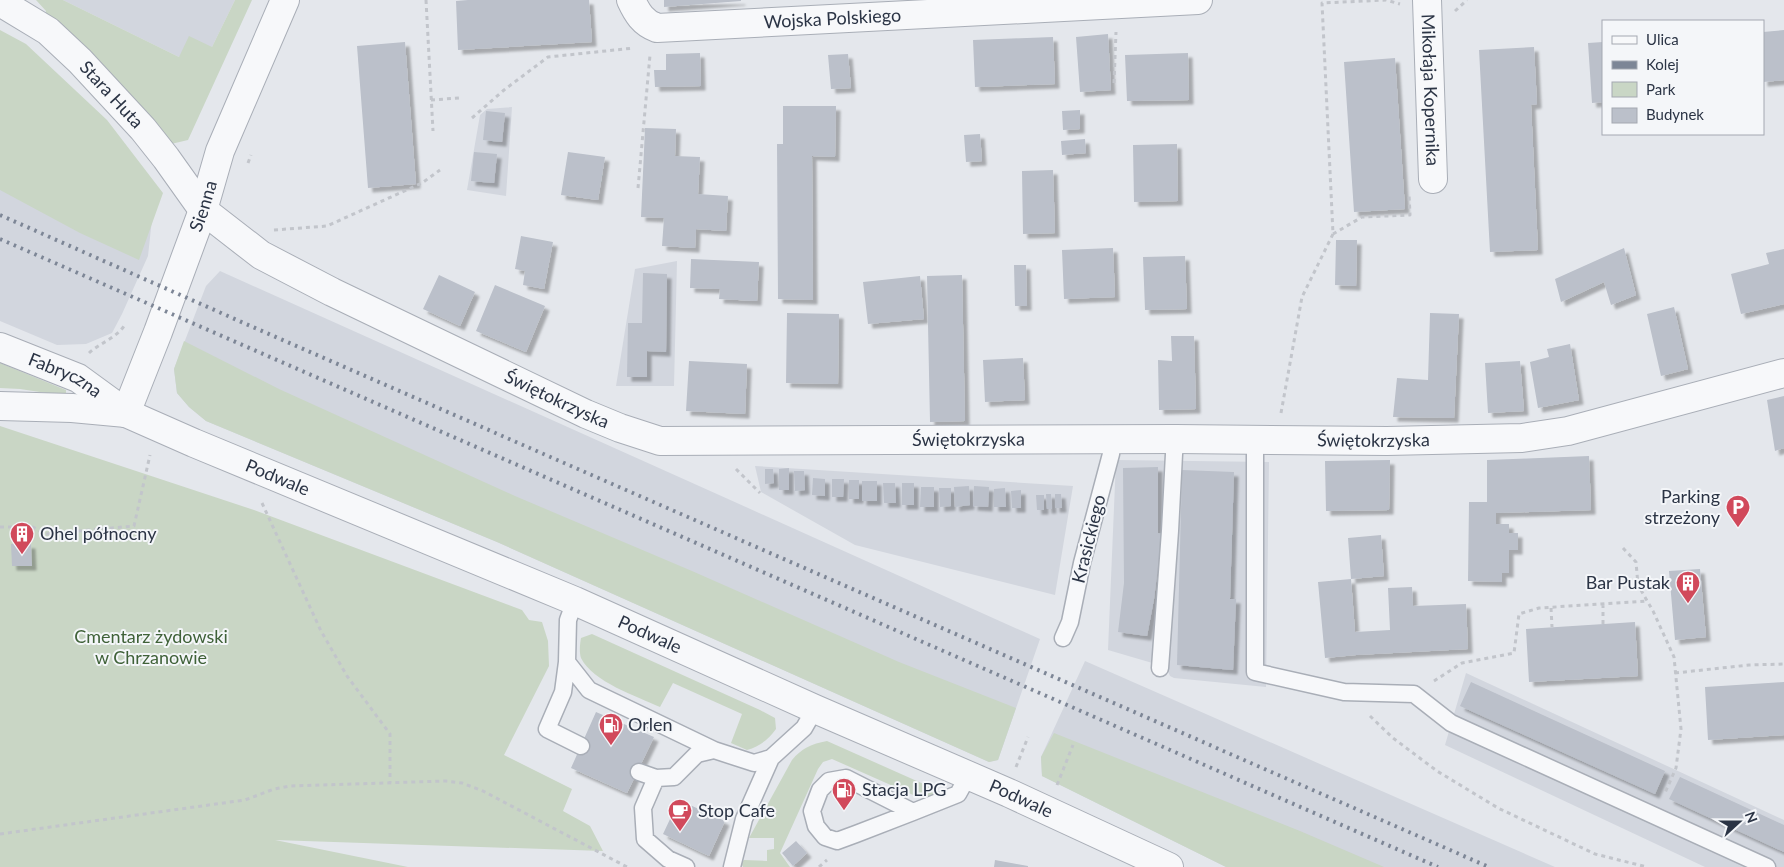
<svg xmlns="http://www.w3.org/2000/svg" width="1784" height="867" font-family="Lato,sans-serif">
<defs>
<filter id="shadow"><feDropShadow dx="4.5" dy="4.5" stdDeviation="1" flood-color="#0004"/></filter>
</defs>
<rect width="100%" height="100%" fill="#e4e7ec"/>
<path fill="#d2d6de" d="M63 0H235L212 47 179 57Z
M0 43 152 219 148 256 122 314 112 333 86 344 57 345 0 321Z
M512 107 506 196 467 190 480 115 487 109Z
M677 261 674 386H616L635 269Z
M220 271 1040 639 998 760 989 762 497 542 206 421 189 407 177 393 174 369 206 286Z
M1116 460 1269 462 1266 687 1174 678 1170 676 1166 667 1108 650Z
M755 466 1073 486 1055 595 855 545 761 492Z
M1085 661 1555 867H1226L1042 776 1041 757Z
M1466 673 1784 820V867H1705L1445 745Z"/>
<path fill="#c9d6c5" d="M36 0H63L179 57 189 36 212 47 235 0H252L188 140 171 144 45 16 46 11Z
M0 30 26 44 107 120 163 193 139 260 80 233 0 190Z
M184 341 279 389 515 496 692 571 899 662 1016 708 998 760 989 762 497 542 206 421 189 407 177 393 174 369Z
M0 363 66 390V396L20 389 0 388Z
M0 426 254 510 522 610 529 620 542 622 548 641 549 666 504 755 572 789 563 811 590 826 603 851 275 840 408 867H0Z
M592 634 760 710 775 718 776 729C768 740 760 746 747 750L731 743 742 714 673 683 660 707C636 696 593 682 581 658 579 652 580 644 581 638Z
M1054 733 1300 831 1384 867H1226L1042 776 1041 757Z
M827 741 937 790 935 796 930 799 920 798 832 759 823 762 818 769 780 853 790 867H743L741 863 744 860 767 861V850L774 849V838H749L792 760C802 748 811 744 827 741Z"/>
<path fill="#bbc0ca" filter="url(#shadow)" d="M468 0H589L592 42 458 50 456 1Z
M664 0H741V1L664 7Z
M1784 30V80L1763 82V32Z
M1108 34 1111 90 1080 92 1076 37Z
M1053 37 1055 84 975 87 973 40Z
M405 42 416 184 368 188 357 46Z
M1603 42V102L1592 103 1588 43Z
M1534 47 1537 104 1531 105 1538 250 1490 252 1479 50Z
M700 53 701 86 655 87 654 70H666V54Z
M1188 53 1189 100 1127 101 1125 55Z
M848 54 851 88 831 89 828 55Z
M1395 58 1405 209 1354 212 1344 62Z
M783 106H836L835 157 812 156 813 300 778 299 777 144H783Z
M1080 110V129L1063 130 1062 111Z
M486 111 505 113 502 142 483 140Z
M645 128 676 129 675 156 700 157 698 194 728 196 726 231 696 229 695 248 662 246 664 218 641 217Z
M980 134 982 161 966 162 964 135Z
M1085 139 1086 153 1062 155 1061 141Z
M1177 144 1178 201 1134 202 1133 145Z
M474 152 497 154 494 183 471 181Z
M568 152 605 157 598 200 561 195Z
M1053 170 1055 233 1023 234 1022 171Z
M521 236 553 242 544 289 523 285 525 271 515 269Z
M1336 240H1357L1356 286 1335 285Z
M1113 248 1115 297 1064 299 1062 250Z
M1624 248 1636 295 1611 305 1604 282 1561 302 1555 279Z
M1784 249V304L1741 314 1731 274 1769 264 1766 253Z
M1185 256 1187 309 1145 310 1143 257Z
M691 259 759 262 757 301 719 299 720 289 690 288Z
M1014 265H1026L1027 306H1015Z
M643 273 667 274 666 352 647 351V377H627L628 323H642Z
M439 275 475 292 460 326 423 309Z
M962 275 965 421 930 422 927 276Z
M920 276 924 319 868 324 863 282Z
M495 285 545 306 526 352 476 331Z
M1674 307 1688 369 1661 376 1647 314Z
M787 313 839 314 838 384 786 383Z
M1430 313 1459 314 1454 418 1393 417 1397 378 1428 380Z
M1171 336H1194L1196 409 1159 410 1158 360 1172 361Z
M1570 344 1579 400 1538 408 1530 362 1549 357 1547 349Z
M1023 358 1025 400 985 402 983 360Z
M689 361 747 364 745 414 686 411Z
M1520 361 1524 411 1488 413 1485 363Z
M1784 396V448L1775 451 1767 400Z
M1589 456 1591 510 1496 513V524H1509V533H1518V550H1509V573H1502V582L1468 581 1469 502H1487V460Z
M1390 460 1389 510 1326 511 1325 461Z
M1158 467V533L1162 534 1154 599 1147 636 1118 632 1124 583 1123 468Z
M789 468V490H779V469Z
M765 469H773L774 483 765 484Z
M1182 470 1234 472 1230 599H1236L1233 670 1177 665Z
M794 471H804L805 490 795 491Z
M813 478 825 479V496L812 495Z
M832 479H844L843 497H832Z
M849 480H859V499H849Z
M862 481H877V501H862Z
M883 483H895L896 503H884Z
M902 483H914V505H902Z
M969 486 970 505 955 507 954 487Z
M974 486 989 487 988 507 973 506Z
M921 487H934V507H920Z
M939 488H951V506L940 507Z
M1005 488 1006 507H994V489Z
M1021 490V508H1012L1011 491Z
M1046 494H1051L1052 509H1047Z
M1055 494H1061L1062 508H1055Z
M1036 495H1044V510H1037Z
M1381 535 1384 576 1351 579 1355 632 1390 630 1388 588 1412 587 1413 606 1466 604 1468 649 1356 655 1325 658 1318 582 1351 579 1348 538Z
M11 544H31L32 566H12Z
M1700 569 1706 637 1675 640 1669 571Z
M1635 622 1638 676 1529 682 1526 629Z
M1471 682 1665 771 1655 794 1460 706Z
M1784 682V735L1708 740 1705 687Z
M596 712 654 737 627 793 571 768Z
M1680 777 1784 825V852L1669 799Z
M679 800 725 821 709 856 663 834Z
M796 841 807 853 793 866 782 853Z
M995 860 1028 866V867H994Z"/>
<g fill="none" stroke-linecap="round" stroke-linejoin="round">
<defs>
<path id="service" d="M1255 440V672L1344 692 1414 694 1451 723 1767 867
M575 601 568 620 567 662 563 692 547 729 581 746
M1063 638 1070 622 1082 563 1111 454 1113 439
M567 662 589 690 714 750
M1160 668 1170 531 1174 454 1176 439
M639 772 656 778 674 777 697 754 714 750 754 763 771 758
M656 778 643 808 645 839 668 859 686 867
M913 812 846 778 829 781 820 790 812 811 816 826 825 837 837 841 856 834 913 812 958 794 968 776
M732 867 744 819 771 758 804 728 815 709"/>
<g id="minor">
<path id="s1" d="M631 0C637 13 643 23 657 28L1198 0"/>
<path id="s2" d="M1427 0 1433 179"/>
<path id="s3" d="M0 2 48 31 80 61 143 129 166 158 203 210 261 255 332 292 586 414 620 428 660 441 1176 439 1387 441 1522 438 1568 431 1784 373"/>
</g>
<g id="tertiary">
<path id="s4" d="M0 347 78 378 126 413 194 443 575 601 815 709 1009 793 1169 867"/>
<path d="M0 406 72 408 126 413"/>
<path id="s5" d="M126 413 158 332 203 210 220 151 285 0"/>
</g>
</defs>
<use href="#service" stroke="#a9aeb7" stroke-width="19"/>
<use href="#minor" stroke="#a9aeb7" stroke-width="30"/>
<use href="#tertiary" stroke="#a9aeb7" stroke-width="30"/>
<path stroke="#c2c5cb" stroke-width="3" stroke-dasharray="4 4" stroke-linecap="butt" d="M426 0 433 131
M1455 11 1467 0
M1114 83 1116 32
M431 100 459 98
M472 118 504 90 548 57 634 48
M248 163 251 155
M638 188 650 55
M274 230 327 226 422 183 440 170
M1333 234 1362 217 1410 215 1409 195
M89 353C100 343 116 338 124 326
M1281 413 1302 297 1333 234 1322 3 1386 0 1400 4
M736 469 760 493
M262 503 321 631 347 676 390 734V783
M0 527H33L45 534 134 526 150 455
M1623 548 1636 562 1638 585 1653 611 1674 657 1681 729 1676 768 1664 795
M1603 604V624
M1551 608 1552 627
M1675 673 1749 665 1784 664
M1434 681 1462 663 1514 653 1519 614 1539 608 1648 601
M1370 716 1393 738 1437 771 1498 808 1595 854 1647 867
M1016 767 1028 737
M1057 785 1073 745
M0 834 245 800 274 789 290 786 446 781 462 783 483 791 627 867
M819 867 827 860"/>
<use href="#service" stroke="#f7f8fa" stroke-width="16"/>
<use href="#minor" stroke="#f7f8fa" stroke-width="28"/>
<use href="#tertiary" stroke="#f7f8fa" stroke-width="28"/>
<path stroke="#7d8696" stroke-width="4" stroke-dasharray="2.5 5" stroke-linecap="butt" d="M0 215 246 324 1489 867
M0 239 1438 867"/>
</g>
<defs>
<symbol id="parking-pin" viewBox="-11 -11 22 30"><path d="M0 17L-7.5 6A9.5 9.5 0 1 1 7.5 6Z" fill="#d1495b" stroke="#f4f6f9"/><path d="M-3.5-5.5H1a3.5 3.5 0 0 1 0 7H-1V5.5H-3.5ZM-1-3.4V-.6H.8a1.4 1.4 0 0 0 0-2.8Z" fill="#fff"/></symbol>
<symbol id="building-pin" viewBox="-11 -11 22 30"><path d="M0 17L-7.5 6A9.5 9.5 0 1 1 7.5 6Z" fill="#d1495b" stroke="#f4f6f9"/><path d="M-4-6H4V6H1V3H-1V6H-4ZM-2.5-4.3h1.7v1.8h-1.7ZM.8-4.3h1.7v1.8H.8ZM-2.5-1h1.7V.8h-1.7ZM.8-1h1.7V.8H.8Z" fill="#fff"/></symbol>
<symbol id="fuel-pin" viewBox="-11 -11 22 30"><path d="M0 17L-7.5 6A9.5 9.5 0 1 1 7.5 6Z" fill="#d1495b" stroke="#f4f6f9"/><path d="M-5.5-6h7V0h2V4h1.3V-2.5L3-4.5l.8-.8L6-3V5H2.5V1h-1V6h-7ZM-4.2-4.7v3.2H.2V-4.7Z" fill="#fff"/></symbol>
<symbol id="cafe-pin" viewBox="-11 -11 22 30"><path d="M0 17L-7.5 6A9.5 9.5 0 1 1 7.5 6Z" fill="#d1495b" stroke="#f4f6f9"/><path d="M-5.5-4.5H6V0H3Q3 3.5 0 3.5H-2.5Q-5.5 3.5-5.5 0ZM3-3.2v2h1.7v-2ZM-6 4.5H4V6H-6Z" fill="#fff"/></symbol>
</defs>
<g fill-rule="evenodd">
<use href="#parking-pin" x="1724" y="493" width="28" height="38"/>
<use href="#building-pin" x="8" y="520" width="28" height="38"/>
<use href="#building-pin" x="1674" y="569" width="28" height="38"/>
<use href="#fuel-pin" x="597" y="711" width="28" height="38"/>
<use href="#fuel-pin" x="830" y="776" width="28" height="38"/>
<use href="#cafe-pin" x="666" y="797" width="28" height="38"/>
</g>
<g text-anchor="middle" stroke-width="4" stroke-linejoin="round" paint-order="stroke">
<g font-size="18" fill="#2b3445" stroke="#f4f6f9">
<text dy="6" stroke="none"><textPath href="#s1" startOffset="215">Wojska Polskiego</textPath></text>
<text dy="6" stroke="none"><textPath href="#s2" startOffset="90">Mikołaja Kopernika</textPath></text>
<text dy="6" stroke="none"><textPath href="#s3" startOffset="146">Stara Huta</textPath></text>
<text dy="6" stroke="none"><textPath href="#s5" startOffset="221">Sienna</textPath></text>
<text dy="6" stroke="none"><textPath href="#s4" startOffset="71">Fabryczna</textPath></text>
<text dy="6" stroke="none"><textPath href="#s3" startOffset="696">Świętokrzyska</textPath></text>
<text dy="6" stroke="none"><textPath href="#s3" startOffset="1116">Świętokrzyska</textPath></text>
<text dy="6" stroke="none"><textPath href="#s3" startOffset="1521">Świętokrzyska</textPath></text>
<text dy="6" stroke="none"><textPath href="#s4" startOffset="308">Podwale</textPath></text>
<text transform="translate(1089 539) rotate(-76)" y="6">Krasickiego</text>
<text dy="6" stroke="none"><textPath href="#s4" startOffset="712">Podwale</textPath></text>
<text dy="6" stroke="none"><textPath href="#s4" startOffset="1118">Podwale</textPath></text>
</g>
<g font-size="18" fill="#2b3445" stroke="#f4f6f9" text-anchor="start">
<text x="1720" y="503" text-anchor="end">Parking<tspan x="1720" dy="21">strzeżony</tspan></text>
<text x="40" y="540">Ohel północny</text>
<text x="1670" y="589" text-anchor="end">Bar Pustak</text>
<text x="628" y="731">Orlen</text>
<text x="862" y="796">Stacja LPG</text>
<text x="698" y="817">Stop Cafe</text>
</g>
<g font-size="18" fill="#3f6138" stroke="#f4f6f9">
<text x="151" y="643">Cmentarz żydowski<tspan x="151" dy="21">w Chrzanowie</tspan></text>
</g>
</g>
<rect x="1602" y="20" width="162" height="115" fill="#f4f6f9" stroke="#a4a8b1"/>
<rect x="1612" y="36" width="25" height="8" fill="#f7f8fa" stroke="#a4a8b1"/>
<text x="1646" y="45" font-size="15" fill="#2b3445">Ulica</text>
<rect x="1612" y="61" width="25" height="8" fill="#7d8696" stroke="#a4a8b1"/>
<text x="1646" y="70" font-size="15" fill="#2b3445">Kolej</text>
<rect x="1612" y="82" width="25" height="15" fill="#c9d6c5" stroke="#a4a8b1"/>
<text x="1646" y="95" font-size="15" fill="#2b3445">Park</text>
<rect x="1612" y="108" width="25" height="15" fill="#bbc0ca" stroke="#a4a8b1"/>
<text x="1646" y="120" font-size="15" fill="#2b3445">Budynek</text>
<g transform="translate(1739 822) rotate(69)" stroke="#f4f6f9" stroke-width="4" paint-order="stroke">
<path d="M0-4L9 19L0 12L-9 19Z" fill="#2b3445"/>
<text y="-8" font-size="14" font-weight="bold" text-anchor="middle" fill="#2b3445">N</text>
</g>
</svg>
